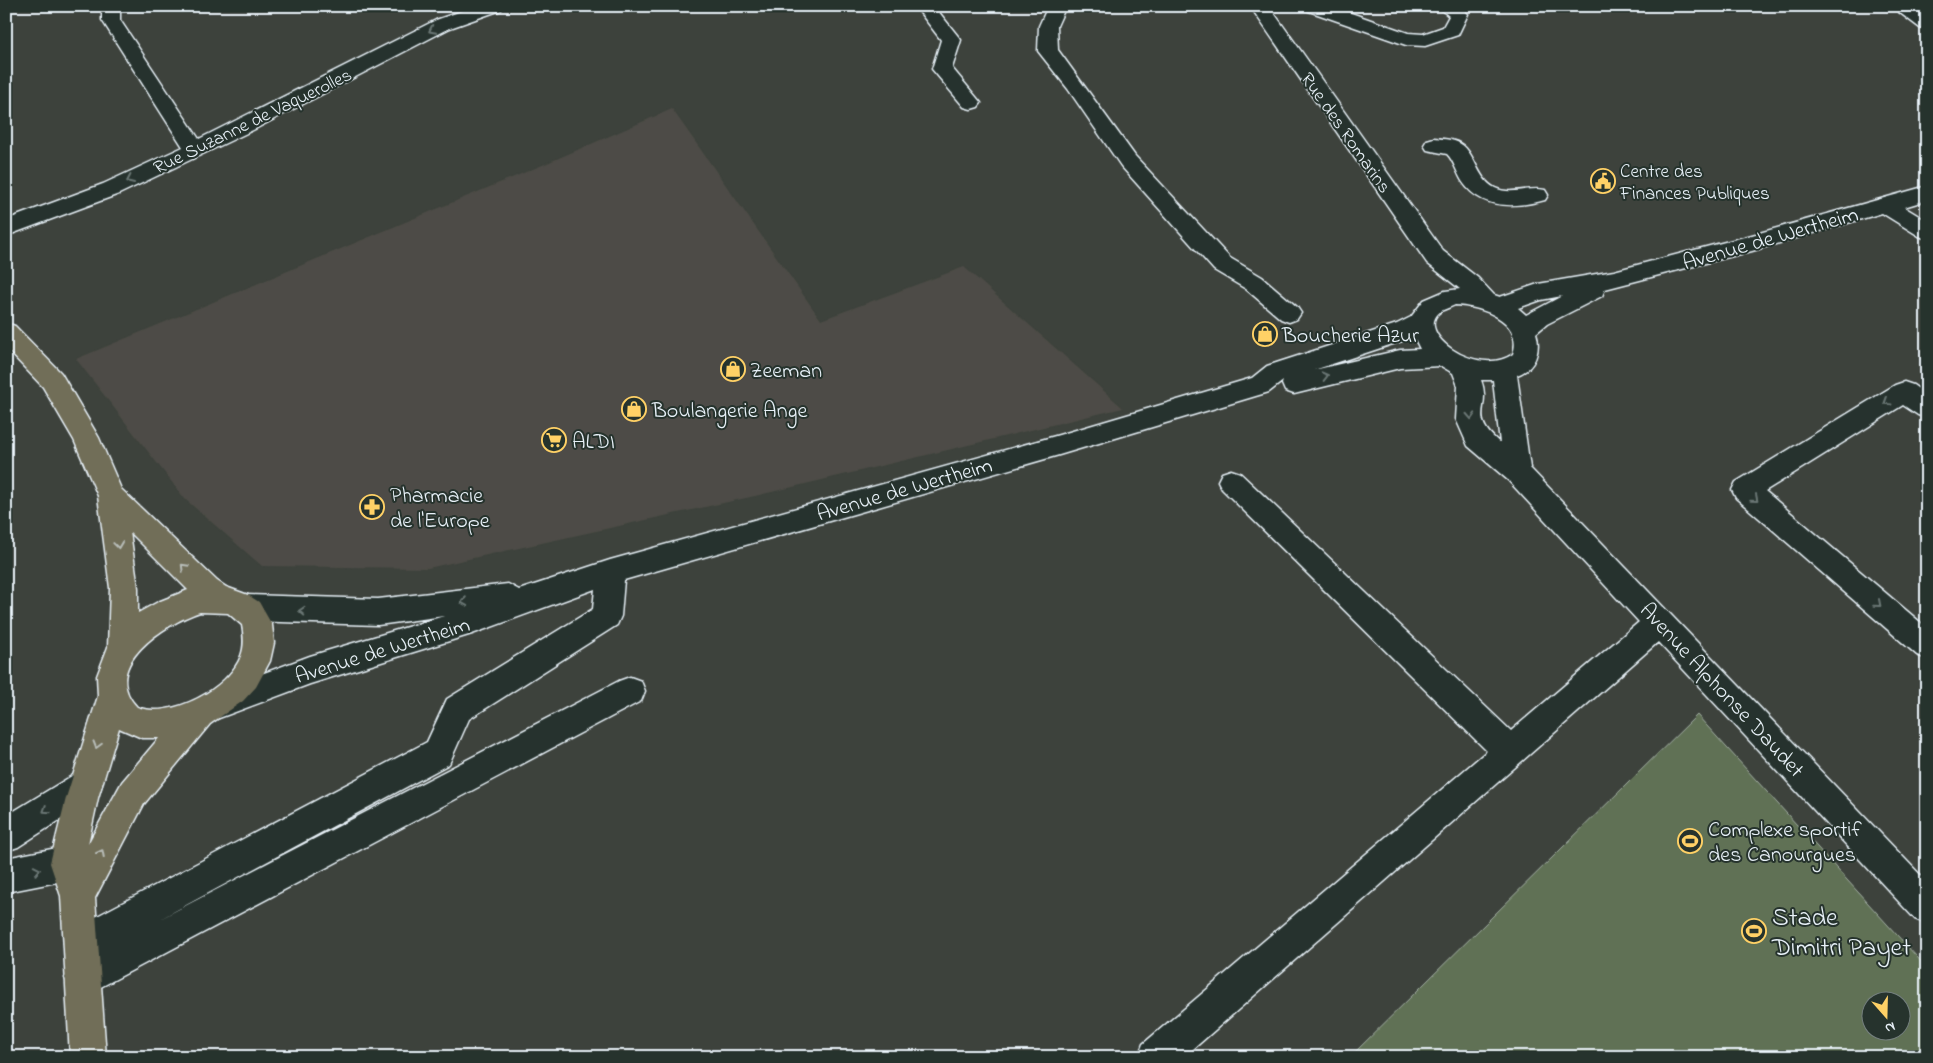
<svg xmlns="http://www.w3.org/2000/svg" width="1933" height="1063" font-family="'Indie Flower',sans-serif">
<rect width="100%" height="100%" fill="#3d423c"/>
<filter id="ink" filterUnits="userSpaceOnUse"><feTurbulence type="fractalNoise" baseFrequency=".02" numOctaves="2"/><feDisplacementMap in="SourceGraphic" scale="10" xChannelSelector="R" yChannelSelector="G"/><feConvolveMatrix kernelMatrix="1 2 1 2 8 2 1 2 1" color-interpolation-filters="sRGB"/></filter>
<g filter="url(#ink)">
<path fill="#4d4c46" d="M672 109 821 320 964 267 1123 408 755 496 428 568 262 566 185 499 76 359 545 164Z"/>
<path fill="#607154" stroke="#a4b1a6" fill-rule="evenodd" d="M1697 715 1927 968V1057H1350ZM1870 1000H1900V1030H1870Z"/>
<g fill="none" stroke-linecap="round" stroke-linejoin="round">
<defs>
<path id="minor" d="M104 6H123L120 10V20L199 139 436 20 476 6H503L501 10 450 28 253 130 119 194 6 236V220L103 184 183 147 102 20V10Z
M915 6H934L961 40 952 68 981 103 978 107 971 109 964 107 932 69 941 40Z
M1048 6H1066L1057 26 1058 50 1135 156 1230 258 1262 277 1297 307 1301 313 1297 319 1289 322 1281 319 1246 289 1214 270 1121 166 1068 89 1038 51 1039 26Z
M1250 6H1269L1443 251 1478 278 1494 295 1500 297 1538 284 1614 271 1752 235 1927 186V200L1904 207 1927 221V239L1919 236 1882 213 1752 251 1605 289 1602 296 1547 324 1536 333C1541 349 1536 369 1517 375L1530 468 1927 882V924L1915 919 1658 642 1184 1057H1138L1143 1044 1487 751 1222 489 1218 481 1222 473 1231 470 1240 473 1511 731 1639 622 1508 480 1468 446 1456 419 1458 386 1453 373 1441 366 1400 368 1294 394 1285 391 1282 384 1283 381 1269 392 1059 455 624 580 621 616 617 625 469 719 449 764 160 919 619 681 630 677 641 681 645 691 641 701 95 990 83 996 71 990 65 978 71 966 81 960 69 955 64 943 69 931 427 742 447 699 593 609 595 589 472 634 310 684 219 718 208 714 204 704 208 694 310 656 444 616 378 625 245 621 235 617 231 608 235 599 245 595 378 599 508 584 519 590 610 560 1059 435 1252 378 1267 366 1397 324 1411 317 1424 300 1445 291 1460 289 1427 263ZM1562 296 1526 315 1518 308 1541 300ZM1455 305C1480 306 1524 320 1513 354 1477 379 1412 332 1441 311 1445 309 1451 307 1455 305ZM1414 337 1420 349 1400 350 1314 370ZM1481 380H1493L1500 443C1467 416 1492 408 1481 380Z
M1304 6H1331L1408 33 1423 34 1443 27 1449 16 1437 6H1459L1468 14 1458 35 1425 46 1406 45 1306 10Z
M1891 6H1913L1927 15V30L1920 28Z
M1434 138C1442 139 1450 139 1457 142 1476 150 1475 178 1495 188 1511 196 1529 186 1545 190L1548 195 1545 200C1515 208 1481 210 1462 181 1457 173 1454 161 1447 154L1427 150 1424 145 1427 140Z
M1904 382 1913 385 1927 395V418L1918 415 1903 405 1765 491 1927 628V659L1917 655 1736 498 1732 490 1736 482 1895 385Z
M86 770 97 774 102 785 97 796 18 847 6 851V816L75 774Z
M67 846 79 851 84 863 79 875 67 880 6 892V858Z"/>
<path id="major" d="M6 323 15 326 61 373 99 438 121 489 217 581 226 587 248 595 259 602 272 625 274 643 270 661 256 687 243 701 210 724 144 804 95 898 106 1057H70L61 896 50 863 66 798 98 696 97 676 108 647 110 588 98 496 74 440 43 387 6 348ZM130 532 188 590 158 602 138 613V588ZM200 612 228 613 242 625C244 636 245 646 241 656 229 689 170 720 137 707 98 666 166 623 200 612ZM119 728 142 738H159L122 782 88 844 98 798Z"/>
</defs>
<use href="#minor" stroke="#e8f1f8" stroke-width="3"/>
<use href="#major" stroke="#e8f1f8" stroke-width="3"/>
<use href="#minor" fill="#26332d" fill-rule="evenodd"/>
<use href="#major" fill="#716e59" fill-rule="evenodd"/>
</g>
<defs><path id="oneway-chevron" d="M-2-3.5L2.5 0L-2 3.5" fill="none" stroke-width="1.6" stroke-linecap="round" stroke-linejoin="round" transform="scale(1.25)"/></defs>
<g stroke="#6a7674">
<use href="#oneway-chevron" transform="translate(432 30) rotate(153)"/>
<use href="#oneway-chevron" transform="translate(130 180) rotate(155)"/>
<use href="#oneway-chevron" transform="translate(1325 376) rotate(-14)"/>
<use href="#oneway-chevron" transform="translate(1887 402) rotate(148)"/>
<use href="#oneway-chevron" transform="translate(1471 416) rotate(87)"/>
<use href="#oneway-chevron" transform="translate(1755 499) rotate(41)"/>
<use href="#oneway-chevron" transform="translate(464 602) rotate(171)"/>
<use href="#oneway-chevron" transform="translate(1878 604) rotate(41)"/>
<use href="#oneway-chevron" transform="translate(302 611) rotate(-177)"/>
<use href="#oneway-chevron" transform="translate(46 810) rotate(147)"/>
<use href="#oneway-chevron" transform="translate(37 870) rotate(-11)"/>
</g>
<g stroke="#b8bdb8">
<use href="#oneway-chevron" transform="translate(118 545) rotate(82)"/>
<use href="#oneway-chevron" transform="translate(184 567) rotate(-135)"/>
<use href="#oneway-chevron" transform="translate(97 745) rotate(106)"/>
<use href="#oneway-chevron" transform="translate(101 853) rotate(-63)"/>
</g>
</g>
<defs>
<symbol id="civic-ring" viewBox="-11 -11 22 22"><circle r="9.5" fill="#26332d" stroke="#ffd166" stroke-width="1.5"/><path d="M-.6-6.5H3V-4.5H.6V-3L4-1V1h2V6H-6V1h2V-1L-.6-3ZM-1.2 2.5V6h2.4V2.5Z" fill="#ffd166"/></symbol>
<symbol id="shop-ring" viewBox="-11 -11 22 22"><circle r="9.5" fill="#26332d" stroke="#ffd166" stroke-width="1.5"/><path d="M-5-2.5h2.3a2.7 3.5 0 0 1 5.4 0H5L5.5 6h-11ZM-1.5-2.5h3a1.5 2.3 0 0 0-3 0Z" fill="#ffd166"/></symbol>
<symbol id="supermarket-ring" viewBox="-11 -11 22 22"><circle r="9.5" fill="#26332d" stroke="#ffd166" stroke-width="1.5"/><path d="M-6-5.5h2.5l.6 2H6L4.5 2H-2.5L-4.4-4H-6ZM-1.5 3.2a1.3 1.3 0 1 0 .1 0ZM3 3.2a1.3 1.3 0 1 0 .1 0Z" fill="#ffd166"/></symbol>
<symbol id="pharmacy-ring" viewBox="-11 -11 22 22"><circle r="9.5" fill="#26332d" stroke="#ffd166" stroke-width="1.5"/><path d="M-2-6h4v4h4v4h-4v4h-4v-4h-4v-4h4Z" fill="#ffd166"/></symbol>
<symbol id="stadium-ring" viewBox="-11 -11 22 22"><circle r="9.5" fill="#26332d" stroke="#ffd166" stroke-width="1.5"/><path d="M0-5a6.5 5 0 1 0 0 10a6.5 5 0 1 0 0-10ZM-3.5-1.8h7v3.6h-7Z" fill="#ffd166"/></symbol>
</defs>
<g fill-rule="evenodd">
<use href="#civic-ring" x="1589" y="167" width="28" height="28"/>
<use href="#shop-ring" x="1251" y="320" width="28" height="28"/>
<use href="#shop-ring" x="719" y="355" width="28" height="28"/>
<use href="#shop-ring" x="620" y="395" width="28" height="28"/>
<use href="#supermarket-ring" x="540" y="426" width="28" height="28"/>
<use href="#pharmacy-ring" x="358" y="493" width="28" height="28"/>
<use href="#stadium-ring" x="1676" y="827" width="28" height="28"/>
<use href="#stadium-ring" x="1740" y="917" width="28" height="28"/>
</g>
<g text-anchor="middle" stroke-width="4" stroke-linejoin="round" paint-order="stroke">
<g font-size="19" fill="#e8f1f8" stroke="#26332d">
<text transform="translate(252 120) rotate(-26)" y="7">Rue Suzanne de Vaquerolles</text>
<text transform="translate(1347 132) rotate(55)" y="7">Rue des Romarins</text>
</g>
<g font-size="19" fill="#e8f1f8" stroke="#26332d" text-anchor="start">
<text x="1620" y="177">Centre des<tspan x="1620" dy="22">Finances Publiques</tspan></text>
</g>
<g font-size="22" fill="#e8f1f8" stroke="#26332d">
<text transform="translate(1770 237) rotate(-16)" y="8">Avenue de Wertheim</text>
<text transform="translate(904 488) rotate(-16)" y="8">Avenue de Wertheim</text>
<text transform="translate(382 649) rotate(-17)" y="8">Avenue de Wertheim</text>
<text transform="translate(1723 689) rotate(47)" y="8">Avenue Alphonse Daudet</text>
</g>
<g font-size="22" fill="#e8f1f8" stroke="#26332d" text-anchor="start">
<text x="1282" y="342">Boucherie Azur</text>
<text x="750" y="377">Zeeman</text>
<text x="652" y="417">Boulangerie Ange</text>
<text x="572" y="448">ALDI</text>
<text x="390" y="502">Pharmacie<tspan x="390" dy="25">de l'Europe</tspan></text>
<text x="1708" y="836">Complexe sportif<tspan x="1708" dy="25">des Canourgues</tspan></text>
</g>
<g font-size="26" fill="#e8f1f8" stroke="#26332d" text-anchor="start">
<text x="1772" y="925">Stade<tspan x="1772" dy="30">Dimitri Payet</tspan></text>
</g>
</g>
<rect width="1933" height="1063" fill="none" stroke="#26332d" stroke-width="25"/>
<rect x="12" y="12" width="1908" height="1038" fill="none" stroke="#e8f1f8" stroke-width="2" filter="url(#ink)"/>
<g transform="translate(1886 1016) rotate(160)"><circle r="24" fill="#26332d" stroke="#747f7e"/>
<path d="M0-4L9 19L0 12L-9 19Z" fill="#ffd166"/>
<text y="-8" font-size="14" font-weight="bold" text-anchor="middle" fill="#e8f1f8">N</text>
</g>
</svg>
